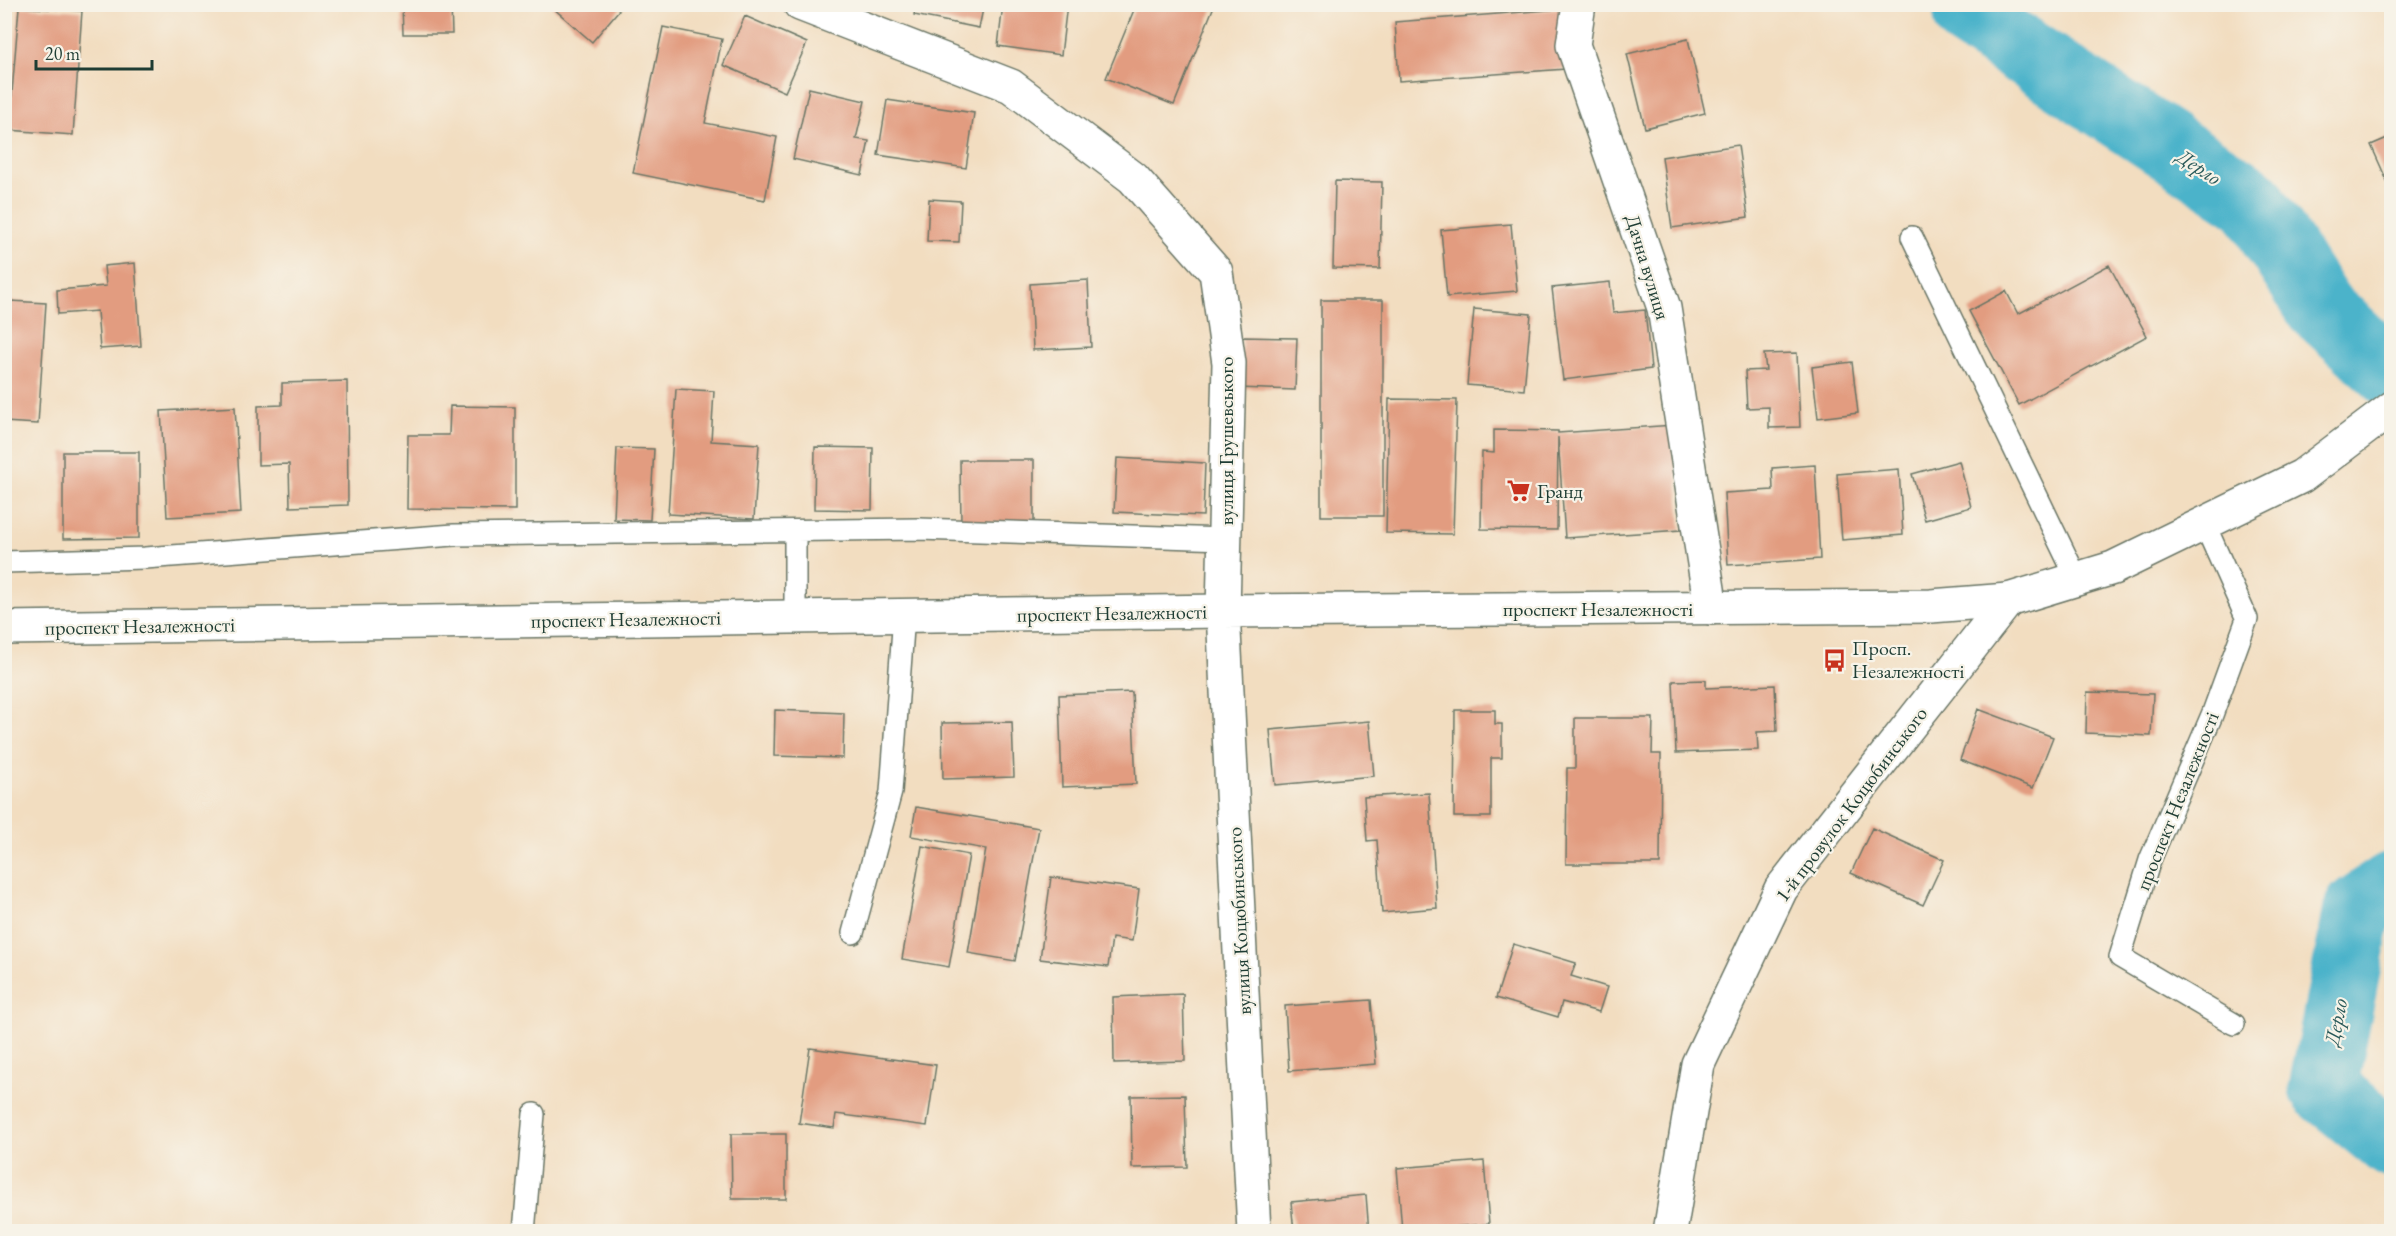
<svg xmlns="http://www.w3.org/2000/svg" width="2396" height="1236" font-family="'EB Garamond',serif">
<rect width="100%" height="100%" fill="#f7f3e8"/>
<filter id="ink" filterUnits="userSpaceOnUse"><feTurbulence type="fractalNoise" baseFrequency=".0167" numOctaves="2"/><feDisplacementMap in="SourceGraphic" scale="12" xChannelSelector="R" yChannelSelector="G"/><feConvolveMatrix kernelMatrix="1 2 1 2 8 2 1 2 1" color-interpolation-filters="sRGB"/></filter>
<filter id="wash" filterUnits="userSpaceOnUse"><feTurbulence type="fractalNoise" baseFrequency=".008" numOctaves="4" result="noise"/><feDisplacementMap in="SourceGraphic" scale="24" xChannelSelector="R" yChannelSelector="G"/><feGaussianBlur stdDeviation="1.35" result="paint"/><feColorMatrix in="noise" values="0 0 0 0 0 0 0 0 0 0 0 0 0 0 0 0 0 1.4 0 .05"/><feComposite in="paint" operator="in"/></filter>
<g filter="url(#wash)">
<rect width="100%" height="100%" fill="#f2ddc0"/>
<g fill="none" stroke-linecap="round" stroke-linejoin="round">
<path stroke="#4bb3ca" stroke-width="69" d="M1967 4 1968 15 2251 200 2319 307 2392 374
M2392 886 2358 909 2323 1088 2392 1144"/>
</g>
<g id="blocks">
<path fill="#e29c80" d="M402 4H451L452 34H403Z
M554 4H624L592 42 552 7Z
M916 4H984L979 28 914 15Z
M1003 4H1067L1061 55 998 46Z
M1136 5 1214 6 1174 105 1106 78Z
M19 7 82 11 73 135 9 130Z
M1561 9 1566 69 1399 81 1395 22Z
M745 16 807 43 785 92 723 65Z
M663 27 722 39 705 123 777 137 765 200 633 173Z
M1688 39 1705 113 1645 128 1627 54Z
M809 88 865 101 856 139 869 141 862 175 793 159Z
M887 100 974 113 966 168 878 155Z
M2392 136V181L2388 183 2371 145Z
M1738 145 1748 217 1672 228 1662 157Z
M1335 181 1382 182 1380 269 1333 268Z
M929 199 961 201 959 242 927 241Z
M1511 224 1517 291 1447 297 1441 230Z
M135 263 141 346 100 349 97 311 58 314 57 290 106 286 104 266Z
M2109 265 2147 336 2019 405 1969 311 2006 291 2018 314Z
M1088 280 1091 347 1033 350 1030 284Z
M1610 282 1613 313 1645 310 1651 369 1563 380 1552 288Z
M1321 300H1383V516H1321Z
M10 301 46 303 38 424 4 422Z
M1474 309 1531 314 1524 390 1467 385Z
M1242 337 1297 338 1295 390 1239 388Z
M1797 353 1800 427 1769 428V407L1747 408 1745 371 1766 370 1764 354Z
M1852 362 1858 413 1818 418 1812 367Z
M347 381 348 505 290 507 289 464 258 465V406L282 405V383Z
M676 389 714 391 711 441 759 444 754 519 668 514Z
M1389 399 1457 400 1453 534 1386 533Z
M450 406 515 407V510L407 509 408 435H449Z
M235 407 241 513 167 517 161 411Z
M1674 425 1681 530 1565 538 1558 437 1557 530 1481 529 1482 452 1494 453V430L1558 431V433Z
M815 447 873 448 872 510 814 509Z
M617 448 654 449 650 520 614 519Z
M63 452H139V538L63 539Z
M1117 458 1205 463 1203 516 1114 512Z
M960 460H1034V522H961Z
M1959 461 1971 507 1925 520 1912 474Z
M1815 465 1820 559 1728 565 1724 493 1773 490 1772 468Z
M1899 469 1903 535 1842 540 1837 474Z
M1706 680V688L1775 685 1777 731 1757 732 1758 750 1676 753 1673 681Z
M1132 692 1136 784 1062 787 1059 695Z
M2087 692 2153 694 2151 736 2086 733Z
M1978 709 2053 737 2033 788 1960 760Z
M775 710 844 713 843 758 774 756Z
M1455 710H1495V724H1502V758H1491V817H1454Z
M1575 718H1653L1652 754H1661L1660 864H1566L1567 768H1575Z
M1369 721 1374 776 1275 785 1270 730Z
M1012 722 1014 777 943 779 942 723Z
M1429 793 1437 908 1382 913 1377 840 1367 841 1364 797Z
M916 807 1039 828 1015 961 968 953 986 849 911 836Z
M1872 828 1944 860 1923 905 1851 873Z
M922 846 969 855 949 967 902 959Z
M1051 877 1139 889 1132 941 1112 938 1108 967 1040 959Z
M1513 944 1576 963 1571 976 1607 987 1599 1012 1562 1002 1558 1017 1496 998Z
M1183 994 1185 1061 1114 1063 1113 997Z
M1371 1000 1376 1064 1289 1071 1285 1006Z
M810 1048 936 1065 927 1126 836 1114 834 1128 799 1123Z
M1185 1095 1187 1167 1132 1168 1131 1096Z
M731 1134H786V1199H732Z
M1484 1161 1489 1224 1402 1231 1397 1168Z
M1366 1195 1369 1232H1294L1291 1202Z"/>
</g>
</g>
<g filter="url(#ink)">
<use href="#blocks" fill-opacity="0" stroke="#697565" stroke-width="1.5"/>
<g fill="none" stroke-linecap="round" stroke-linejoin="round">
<defs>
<path id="lane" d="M1912 237 2077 579
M2204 523 2247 619 2212 715 2150 860 2120 957 2234 1024
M795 531V617
M4 562 145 558 454 535 919 529 1225 539
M853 933 891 792 904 615
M524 1232 534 1114"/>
<path id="street" d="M800 4 1011 86 1133 178 1216 272 1229 363 1223 611
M1579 4 1573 45 1664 308 1711 608
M1670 1232 1698 1064 1781 889 2008 600"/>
<path id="secondary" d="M1223 611 1254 1232
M4 628 1223 611 1931 606 2008 600 2113 568 2302 476 2392 408"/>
</defs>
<use href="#lane" stroke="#697565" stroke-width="24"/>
<use href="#street" stroke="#697565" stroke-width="36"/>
<use href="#secondary" stroke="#697565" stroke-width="36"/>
<use href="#lane" stroke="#fff" stroke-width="21"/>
<use href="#street" stroke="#fff" stroke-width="33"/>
<use href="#secondary" stroke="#fff" stroke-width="33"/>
</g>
</g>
<defs>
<symbol id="supermarket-bare" viewBox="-9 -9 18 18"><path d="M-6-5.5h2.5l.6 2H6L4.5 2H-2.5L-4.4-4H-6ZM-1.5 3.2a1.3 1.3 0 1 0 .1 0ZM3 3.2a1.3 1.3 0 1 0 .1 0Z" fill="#c8321e" stroke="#f7f3e8" stroke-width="2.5" paint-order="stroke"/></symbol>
<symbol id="bus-bare" viewBox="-9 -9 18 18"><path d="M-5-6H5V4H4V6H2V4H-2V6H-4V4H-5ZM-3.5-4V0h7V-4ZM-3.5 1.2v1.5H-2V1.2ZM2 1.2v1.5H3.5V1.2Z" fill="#c8321e" stroke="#f7f3e8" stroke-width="2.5" paint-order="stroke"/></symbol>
</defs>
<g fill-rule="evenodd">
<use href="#supermarket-bare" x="1502" y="474" width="33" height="33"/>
<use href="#bus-bare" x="1818" y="644" width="33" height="33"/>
</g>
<g text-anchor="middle" stroke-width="4.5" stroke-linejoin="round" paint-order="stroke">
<g font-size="20" fill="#1f3d34" stroke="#f7f3e8">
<text transform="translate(1648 267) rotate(73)" y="7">Дачна вулиця</text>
<text transform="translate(1226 441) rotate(-90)" y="7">вулиця Грушевського</text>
<text x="1598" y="616">проспект Незалежності</text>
<text transform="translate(1112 613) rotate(-1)" y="7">проспект Незалежності</text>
<text transform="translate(626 619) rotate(-1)" y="7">проспект Незалежності</text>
<text transform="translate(140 626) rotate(-1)" y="7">проспект Незалежності</text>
<text transform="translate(2177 801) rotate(-68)" y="7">проспект Незалежності</text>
<text transform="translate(1851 804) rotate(-53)" y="7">1-й провулок Коцюбинського</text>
<text transform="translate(1239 921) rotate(-93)" y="7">вулиця Коцюбинського</text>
</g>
<g font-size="20" fill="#1f3d34" stroke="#f7f3e8" text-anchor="start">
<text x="1537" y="498">Гранд</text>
<text x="1852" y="655">Просп.<tspan x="1852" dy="23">Незалежності</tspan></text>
</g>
<g font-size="21" font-style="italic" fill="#2a5a5a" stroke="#f7f3e8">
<text transform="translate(2199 167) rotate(33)" y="7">Дерло</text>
<text transform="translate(2336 1022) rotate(-79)" y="7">Дерло</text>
</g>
</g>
<rect width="2396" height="1236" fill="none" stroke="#f7f3e8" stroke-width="24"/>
<path d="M36 60v9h116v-9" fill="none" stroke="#1f3d34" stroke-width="3"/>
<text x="45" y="60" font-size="18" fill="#1f3d34" stroke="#f7f3e8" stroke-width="4.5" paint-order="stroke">20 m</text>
</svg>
